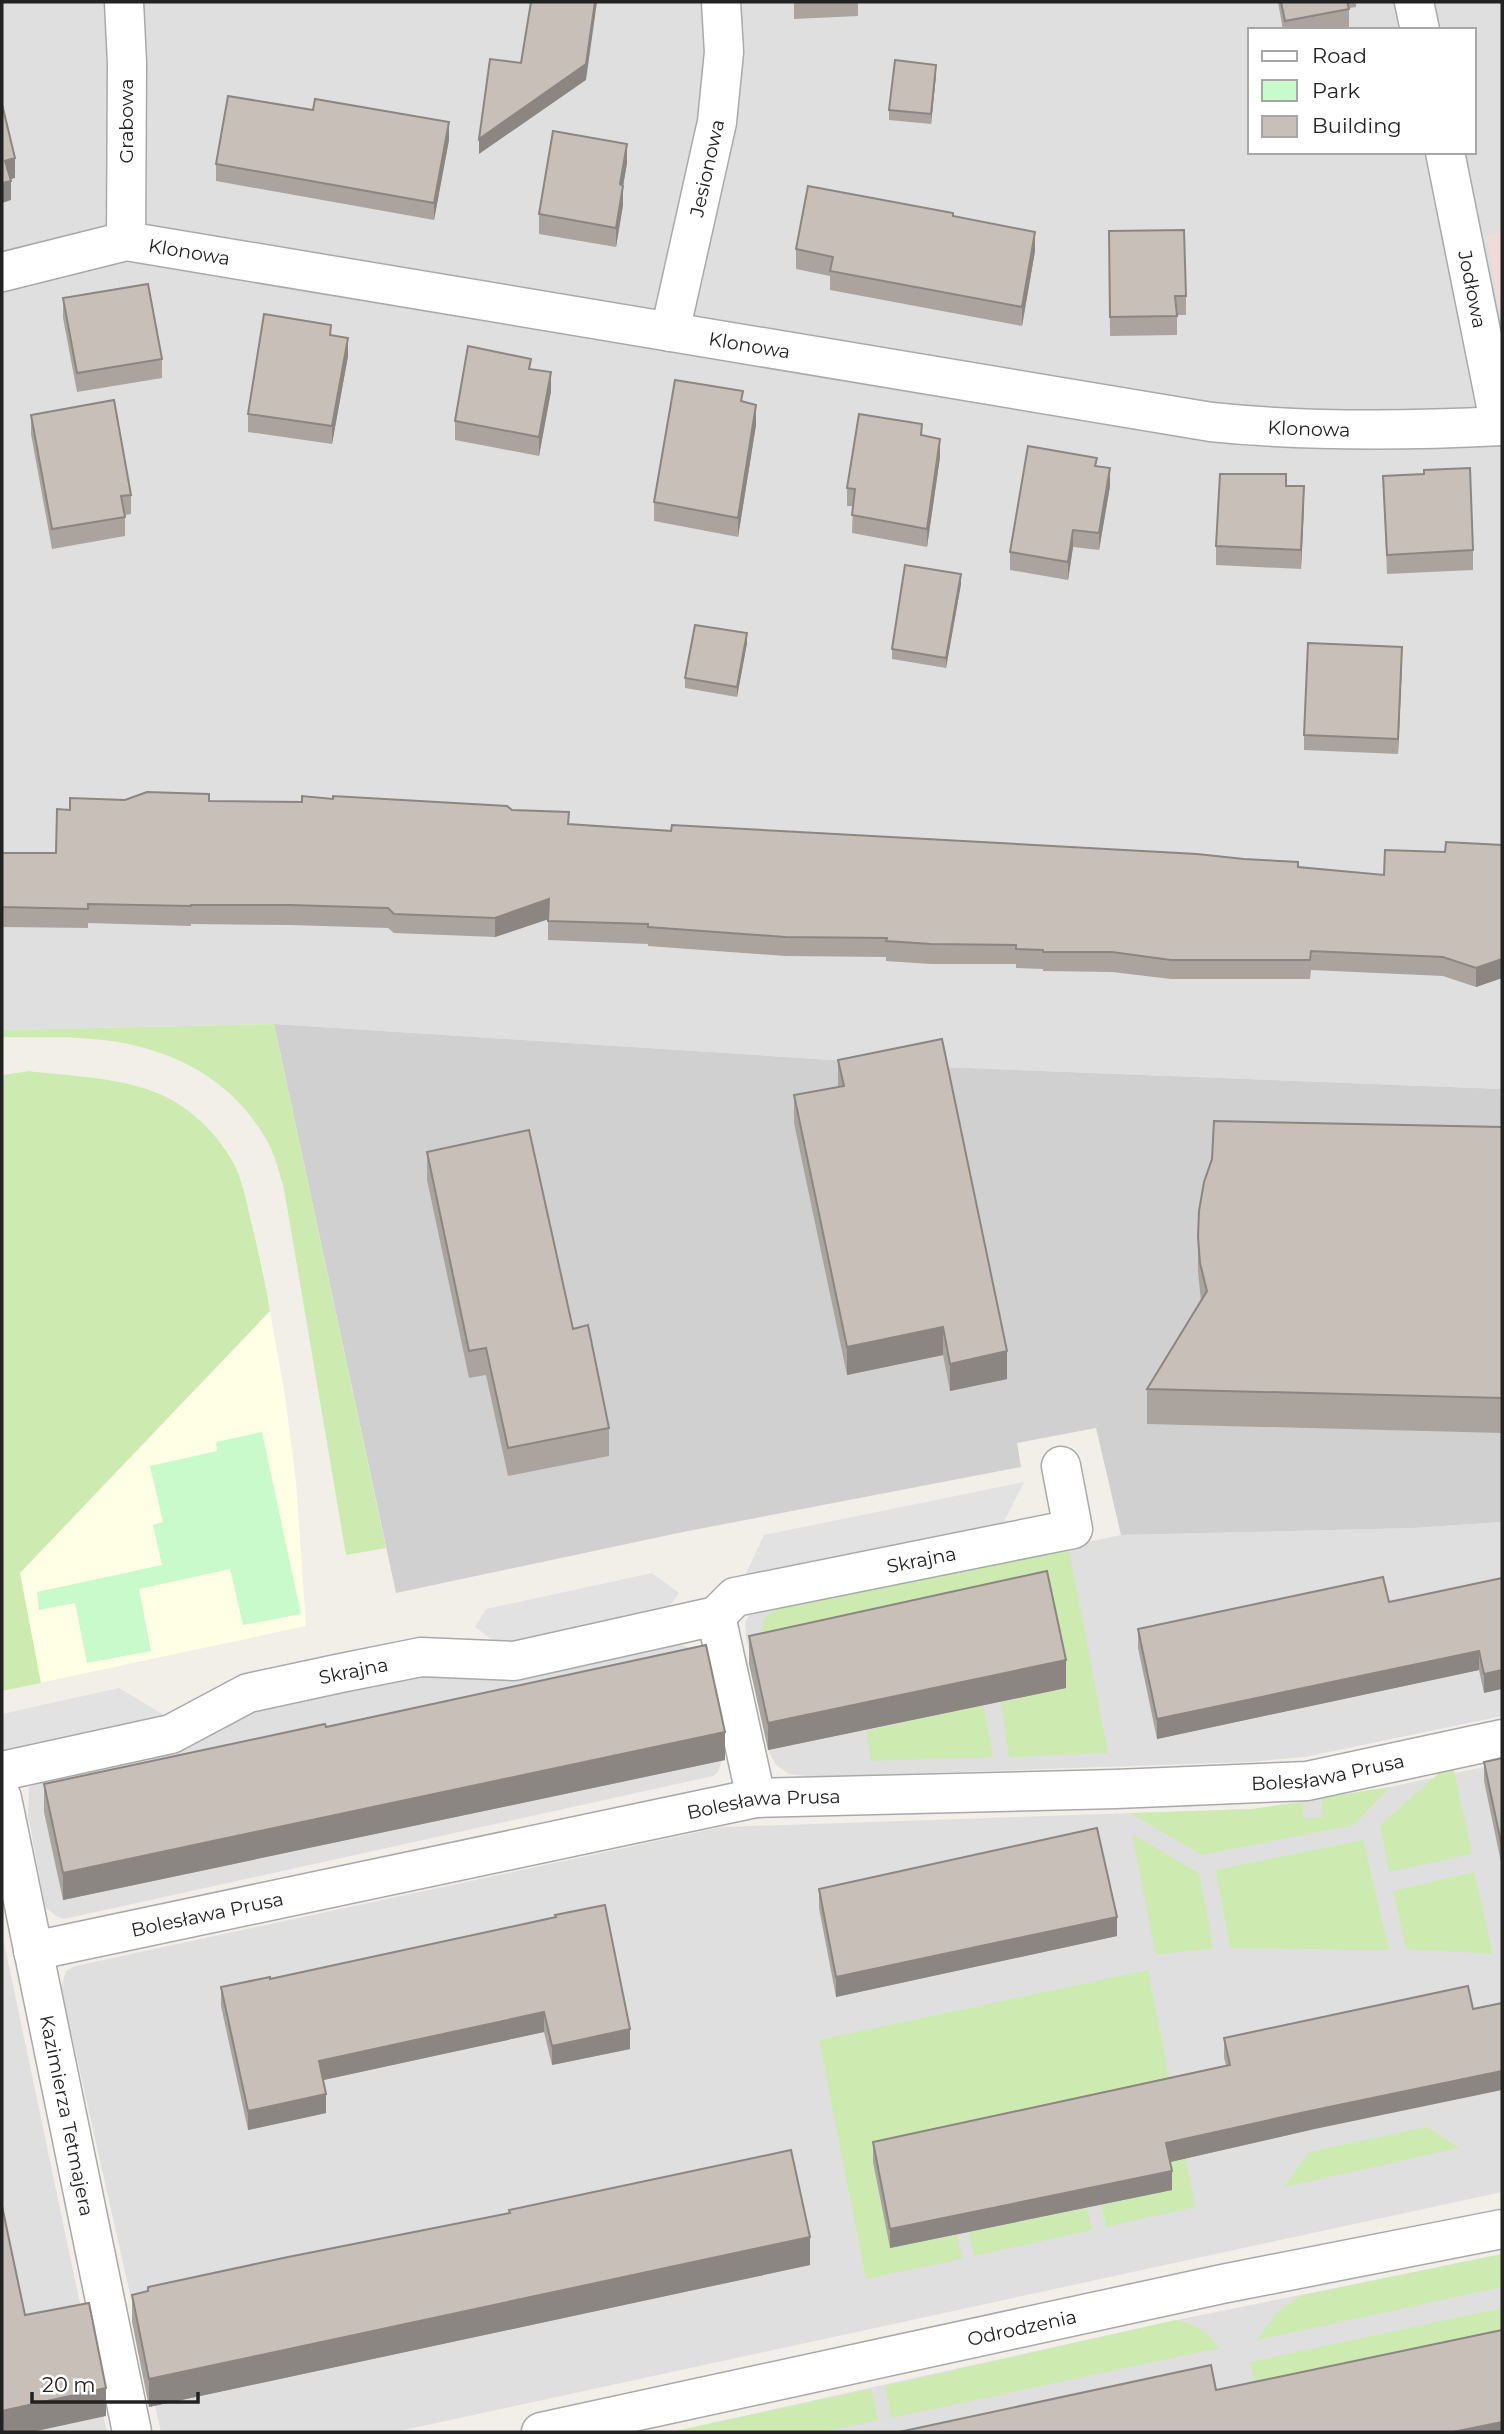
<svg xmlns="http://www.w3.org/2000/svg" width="1504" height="2434" font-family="Montserrat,sans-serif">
<rect width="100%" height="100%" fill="#f2efe9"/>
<path fill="#e0dfdf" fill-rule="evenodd" d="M2 2H1502V1089L942 1067 274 1024 2 1030ZM1250 30H1474V152H1250Z
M1502 1522V1716L1305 1757 1248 1762 813 1777 789 1774 775 1764 769 1752 746 1636 745 1623 750 1613 1121 1535 1413 1528Z
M671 1643 685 1646 691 1650 723 1757 718 1772 713 1776 64 1919 56 1916 45 1907 28 1815 29 1787 36 1781 241 1711 420 1671Z
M1502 1763V2192L395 2432H161L61 1987 66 1971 75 1966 722 1827 1253 1809 1390 1787Z
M2 1933 107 2432H2Z
M1502 2254V2432H671L1167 2322Z"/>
<path fill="#f2dad9" d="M1502 232V326L1487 235Z"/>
<path fill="#ffffe5" d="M29 1071 114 1081 156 1092 193 1115 224 1146 234 1164 242 1185 262 1266 285 1396 296 1482 306 1626 2 1691V1075Z"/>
<path fill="#d0d0d0" d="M274 1024 942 1067 1502 1089V1522L1413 1528 1121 1535 1096 1428 1017 1443 1021 1467 683 1532 396 1593Z"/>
<path fill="#cdebb0" d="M274 1024 386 1548 346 1555 284 1189C279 1172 275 1154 266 1139 231 1078 171 1048 103 1040 70 1036 35 1038 2 1037V1030Z
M29 1071C70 1076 115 1077 155 1092 186 1104 217 1132 233 1162 242 1179 246 1199 250 1217 258 1249 265 1280 270 1311L20 1573 41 1683 2 1691V1075Z
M1069 1550 1108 1753 1009 1757 1001 1702 1066 1687 761 1634 764 1618 776 1609Z
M983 1705 993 1757 871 1761 866 1731Z
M1454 1770 1472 1854 1389 1872 1380 1825 1439 1773Z
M1390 1787 1354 1825 1202 1855 1130 1813 1253 1809 1303 1802 1304 1819 1323 1817 1321 1798Z
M1132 1834 1199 1873 1213 1948 1156 1955Z
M1363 1840 1389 1950 1230 1948 1216 1870Z
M1474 1872 1493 1954 1406 1949 1393 1891Z
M1148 1970 1195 2207 1106 2227 1101 2205 1172 2190 873 2162 890 2248 957 2235 962 2259 866 2279 819 2040Z
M1427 2127 1459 2148 1284 2187 1309 2152Z
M1087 2208 1092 2230 974 2256 969 2232Z
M1502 2254V2287L1257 2340 1276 2313 1300 2296Z
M1502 2308V2432H1265L1250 2362Z
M1176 2320C1195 2323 1209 2333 1219 2348L891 2418 885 2386Z
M871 2389 878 2420 822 2432H671Z"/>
<path fill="#c8facc" d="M262 1432 301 1614 243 1625 230 1569 139 1589 151 1651 87 1663 75 1603 39 1610 37 1592 162 1565 153 1525 163 1522 150 1466 217 1451 216 1442Z"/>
<path fill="#e2e2e2" d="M1024 1482 1001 1528 743 1580 764 1535Z
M652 1573 679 1593 666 1611 502 1647 475 1627 486 1609Z
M119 1688 169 1718 2 1756V1714Z"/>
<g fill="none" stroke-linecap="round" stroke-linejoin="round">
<defs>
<g id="minor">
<path d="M124 2 127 63 126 241"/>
<path d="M1414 2 1420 30"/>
<path id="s1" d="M1445 152 1500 426"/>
<path id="s2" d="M2 272 126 241 1211 422C1308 432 1405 431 1502 426"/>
<path id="s3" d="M670 332 717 122 724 52 721 2"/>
<path d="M716 1616 756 1798"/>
<path id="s4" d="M2 1771 171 1734 248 1693 341 1673 421 1657 514 1661 716 1616 735 1597 1073 1529 1061 1466"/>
<path id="s5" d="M2 1798 132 2432"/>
<path id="s6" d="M33 1951 756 1798 1116 1789 1307 1781 1502 1739"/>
<path id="s7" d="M541 2432 1222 2284 1502 2229"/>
</g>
</defs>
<use href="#minor" stroke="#a9a9a9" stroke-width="41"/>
<use href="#minor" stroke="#fff" stroke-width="38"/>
</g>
<path fill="#aba49e" d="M794 2H858V16L794 19Z
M1278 2H1356V7L1349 8V28L1341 30H1283Z
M936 75 931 124 889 120V110Z
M449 140 434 220 216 181V164Z
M627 163 623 186V205L616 247 539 234V214Z
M953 216 1035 251 1022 326 830 290V276L796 269V249Z
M1109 231 1186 296V315H1177V335L1110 336Z
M63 298 162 359V378L77 392 63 318Z
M331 336 348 356 332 444 248 432V414Z
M531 369 551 391 539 456 455 440V421Z
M743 401 756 425 738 537 654 521V502Z
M31 415 131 495V514L125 515V536L52 549 31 434Z
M940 457 927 547 852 533 853 506H847V488Z
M1097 466 1110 486 1099 550 1073 547 1068 580 1010 570V552Z
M1383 476 1473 550V570L1387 574Z
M1286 486 1304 505 1301 569 1216 565V546Z
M961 584 946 668 892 659V649Z
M747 643 737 697 685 688V678Z
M1402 662 1398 754 1304 750V735Z
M333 799 512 810 569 824 1298 867 1384 875 1445 852 1502 845V978L1476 987 1443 976 1311 970 1310 979H1171L1112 972 1043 971V969L1016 968V964H931L886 961V957L785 956 648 946V944L548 940V919L495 937 394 933 388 928 290 925 191 924V926L88 923V928L2 927V853H56L70 810 125 800 302 802Z
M838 1060 1007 1379 950 1391 943 1355 847 1375 794 1123V1095L838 1087Z
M1502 1127V1433L1147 1424V1389L1201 1301 1198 1272V1237Z
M427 1152 573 1329 609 1428V1456L508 1476 486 1375 469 1378 427 1180Z
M1502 1578 1484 1693 1479 1670 1157 1739 1138 1648V1629L1389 1602Z
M749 1636 1066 1688 768 1750 749 1664Z
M326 1727 725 1760 63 1900 44 1812V1784Z
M1502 1758V1867L1484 1781V1762Z
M819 1889 1117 1936 836 1997 819 1908Z
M555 1915 630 2049 552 2065 544 2032 323 2080 326 2113 248 2130 221 2006V1987L270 1979 555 1918Z
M1224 2038 1310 2130 1170 2162 1172 2190 890 2248 873 2162V2142L1226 2065 1224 2058Z
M509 2210 810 2265 149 2407 132 2322V2295L148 2292V2287L509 2213Z"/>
<path fill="#8b8681" d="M595 2H597L586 80 479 154V139Z
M936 65V75L931 124V114Z
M449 122V140L434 220V203Z
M627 144V163L620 204V184Z
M15 158V178L5 181V161Z
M11 181V200L2 203V183Z
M623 186V205L616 247V228Z
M1035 232V251L1022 326V307Z
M348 338V356L332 444V426Z
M551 372V391L539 456V437Z
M756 405V425L738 537V518Z
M940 439V457L927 547V529Z
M1110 468V486L1099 550V533Z
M1304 486V505L1301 569V550Z
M1073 530V547L1068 580V562Z
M961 574V584L946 668V658Z
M747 633V643L737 697V687Z
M1402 647V662L1398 754V739Z
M549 899V919L495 937V918Z
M1502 959V978L1476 987V968Z
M943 1327V1355L847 1375V1347Z
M1007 1351V1379L950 1391V1364Z
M1479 1651V1670L1157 1739V1719Z
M1066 1660V1688L768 1750V1723Z
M1502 1670V1689L1484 1693V1674Z
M725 1732V1760L63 1900V1873Z
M1117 1917V1936L836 1997V1977Z
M544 2012V2032L319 2081V2061Z
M630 2029V2049L552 2065V2046Z
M1502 2071V2090L1310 2130 1166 2163V2143L1310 2111Z
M326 2094V2113L248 2130V2111Z
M1172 2171V2190L890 2248V2229Z
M810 2237V2265L149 2407V2379Z
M106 2388V2416L32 2432H2V2411Z
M1502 2422V2432H1453Z"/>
<path fill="#c7bfb8" stroke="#8b8681" stroke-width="2" d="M531 2H595L586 64 479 139 490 59 521 63Z
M1281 2H1347L1349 9 1285 21Z
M895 60 936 65 931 114 889 110Z
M228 96 313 110 315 99 449 122 434 203 216 164Z
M2 104 15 158 5 161 11 181 2 183Z
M553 131 627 144 620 184 623 186 616 228 539 214Z
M808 186 953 213V216L1035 232 1022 307 830 271 833 257 796 249Z
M1184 230 1186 296H1175L1177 316 1110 317 1109 231Z
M148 284 162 359 77 373 63 298Z
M264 314 331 325 330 335 348 338 332 426 248 414Z
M468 346 531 359 529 369 551 372 539 437 455 421Z
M675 380 743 391 741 401 756 405 738 518 654 502Z
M114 400 131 495 121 496 125 517 52 529 31 415Z
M859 414 922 424 921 435 940 439 927 529 852 515 855 489 847 488Z
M1028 446 1097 458 1095 466 1110 468 1099 533 1073 530 1068 562 1010 552Z
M1470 468 1473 550 1387 555 1383 476 1424 474V470Z
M1220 474H1286V486H1304L1301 550 1216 546Z
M905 565 961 574 946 658 892 649Z
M695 625 747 633 737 687 685 678Z
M1308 643 1402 647 1398 739 1304 735Z
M147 792 209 794V801L302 802V796L333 799V796L507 806 512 810 569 812 568 824 671 831 672 825 1197 854 1244 859 1298 862V867L1384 875 1385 850 1445 852 1446 842 1502 845V959L1476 968 1443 957 1311 951 1310 960H1171L1112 952H1043V950L1016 949V945L931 944 886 941 887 938 785 937 648 927V924L548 921 549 899 495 918 394 914 388 908 290 905H191V906L88 904V909L2 907V853H56L57 809 70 810V798L125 800Z
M942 1039 1007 1351 950 1364 943 1327 847 1347 794 1095 844 1086 838 1060Z
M1214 1121 1502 1127V1398L1147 1389 1207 1291 1200 1263 1198 1237 1199 1211 1204 1182 1212 1159Z
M529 1130 573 1329 588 1325 609 1428 508 1448 486 1348 469 1351 427 1152Z
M1047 1571 1066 1660 768 1723 749 1636Z
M1383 1577 1389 1602 1502 1578V1670L1484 1674 1479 1651 1157 1719 1138 1629Z
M706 1645 725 1732 63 1873 44 1784 325 1724 326 1727Z
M1502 1758V1847L1484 1762Z
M1097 1828 1117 1917 836 1977 819 1889Z
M605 1905 630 2029 552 2046 544 2012 319 2061 326 2094 248 2111 221 1987 270 1977V1979L556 1917 555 1915Z
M1468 1986 1473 2009 1502 2003V2071L1310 2111 1166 2143 1172 2171 890 2229 873 2142 1230 2065 1224 2038Z
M791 2150 810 2237 149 2379 132 2295 148 2291V2287L288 2257 510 2213 509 2210Z
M2 2206 25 2315 89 2303 106 2388 2 2411Z
M1502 2330V2422L1453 2432H899L1211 2365 1216 2390Z"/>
<g text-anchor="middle" stroke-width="7" stroke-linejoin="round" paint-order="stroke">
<g font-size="19" fill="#222" stroke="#fff">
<text transform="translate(126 121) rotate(-90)" y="7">Grabowa</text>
<text dy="7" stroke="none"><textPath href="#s3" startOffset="168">Jesionowa</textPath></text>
<text dy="7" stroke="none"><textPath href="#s2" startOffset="192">Klonowa</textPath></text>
<text dy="7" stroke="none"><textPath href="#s1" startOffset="140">Jodłowa</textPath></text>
<text dy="7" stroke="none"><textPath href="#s2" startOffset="760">Klonowa</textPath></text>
<text dy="7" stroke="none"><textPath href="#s2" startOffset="1326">Klonowa</textPath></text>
<text dy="7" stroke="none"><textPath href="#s4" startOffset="954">Skrajna</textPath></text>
<text dy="7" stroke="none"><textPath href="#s4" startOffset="368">Skrajna</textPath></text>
<text dy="7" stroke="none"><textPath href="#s6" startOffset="1312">Bolesława Prusa</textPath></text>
<text dy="7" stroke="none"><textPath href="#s6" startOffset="746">Bolesława Prusa</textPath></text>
<text dy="7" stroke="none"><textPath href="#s6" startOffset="178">Bolesława Prusa</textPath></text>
<text dy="7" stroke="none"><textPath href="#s5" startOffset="324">Kazimierza Tetmajera</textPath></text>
<text dy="7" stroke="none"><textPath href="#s7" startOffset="492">Odrodzenia</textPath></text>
</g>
</g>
<rect width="1504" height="2434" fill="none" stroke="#222222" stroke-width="7"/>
<rect x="1248" y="28" width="228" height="126" fill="#ffffff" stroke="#a7a7a7" stroke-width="2"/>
<rect x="1262" y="51" width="35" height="10" fill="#ffffff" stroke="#a7a7a7" stroke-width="2"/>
<text x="1312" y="63" font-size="21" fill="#222222">Road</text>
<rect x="1262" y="80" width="35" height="21" fill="#c8facc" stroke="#a7a7a7" stroke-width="2"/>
<text x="1312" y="98" font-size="21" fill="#222222">Park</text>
<rect x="1262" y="116" width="35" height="21" fill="#c7bfb8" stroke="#a7a7a7" stroke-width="2"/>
<text x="1312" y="133" font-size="21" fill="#222222">Building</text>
<path d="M32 2392v10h166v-10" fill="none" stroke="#222222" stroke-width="3.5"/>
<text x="42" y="2392" font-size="21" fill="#222222" stroke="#ffffff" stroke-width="5" paint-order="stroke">20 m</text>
</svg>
